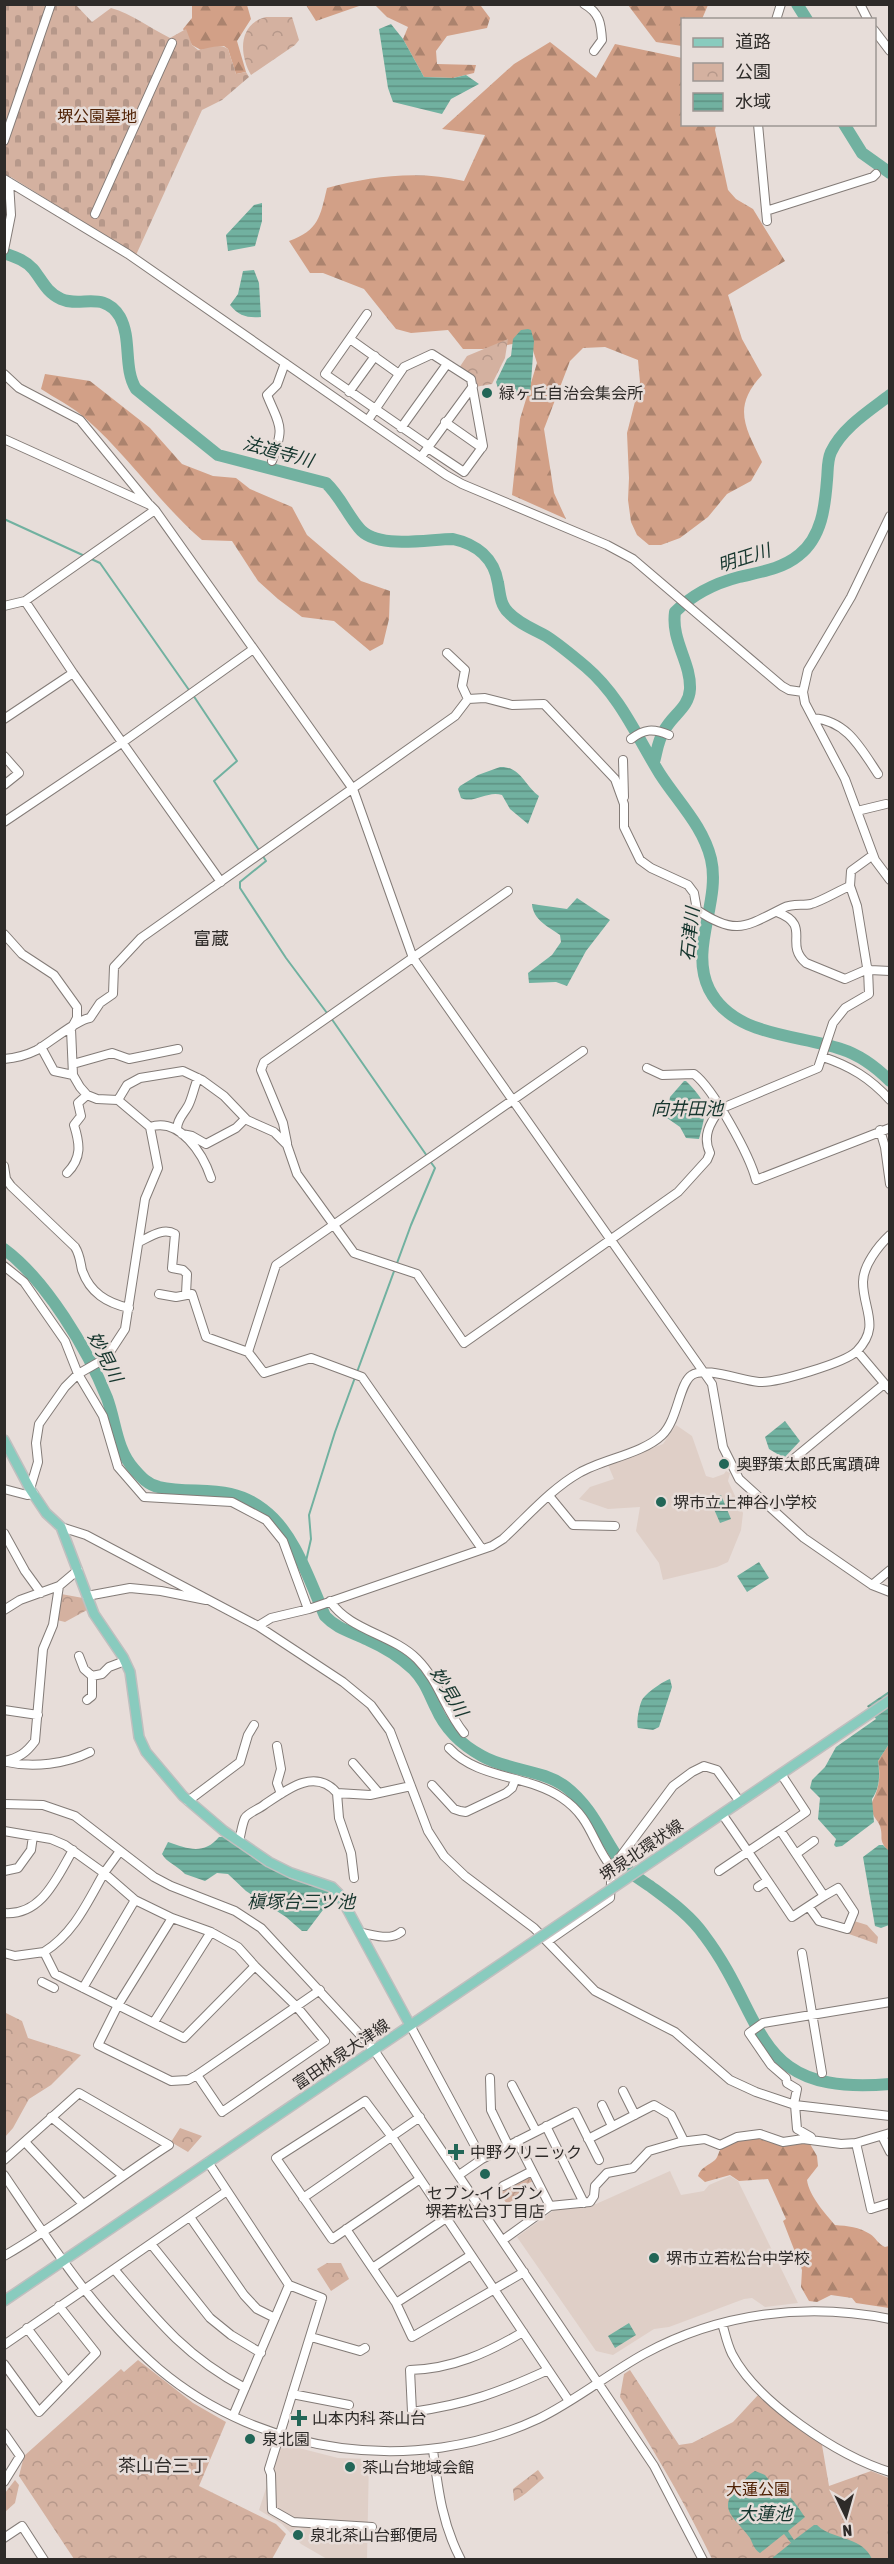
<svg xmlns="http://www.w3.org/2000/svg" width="894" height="2564" font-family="'Asap Condensed','Noto Sans JP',sans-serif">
<defs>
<pattern id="forest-firs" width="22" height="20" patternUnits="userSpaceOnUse" patternTransform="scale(1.5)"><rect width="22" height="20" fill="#d2a087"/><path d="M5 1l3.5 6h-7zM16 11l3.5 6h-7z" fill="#ab836e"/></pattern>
<pattern id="cemetery-stones" width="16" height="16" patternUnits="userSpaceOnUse" patternTransform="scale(1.5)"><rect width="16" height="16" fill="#d4b1a0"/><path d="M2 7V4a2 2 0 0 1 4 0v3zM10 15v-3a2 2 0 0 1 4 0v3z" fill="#b6988a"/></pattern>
<pattern id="park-crowns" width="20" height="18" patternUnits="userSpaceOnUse" patternTransform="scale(1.5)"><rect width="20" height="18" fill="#d4b1a0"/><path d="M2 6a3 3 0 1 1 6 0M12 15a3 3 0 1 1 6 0" fill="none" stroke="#b6988a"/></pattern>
<pattern id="water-rules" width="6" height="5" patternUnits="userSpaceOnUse" patternTransform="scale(1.5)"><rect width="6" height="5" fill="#71b1a0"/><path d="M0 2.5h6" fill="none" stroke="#5d9082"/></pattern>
</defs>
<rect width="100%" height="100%" fill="#e7ddd9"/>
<path fill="#dfcfc7" d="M676 1425 692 1436 706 1476 713 1478 724 1474 726 1471 730 1473 728 1481 743 1513 741 1530 728 1562 717 1567 663 1580 659 1563 636 1531 640 1507 608 1509 579 1499 590 1487 614 1479 608 1465 663 1444Z
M670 2171 681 2195 704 2191 709 2185 730 2176 738 2181 798 2303 765 2307 752 2298 744 2299 669 2327 654 2329 613 2355 596 2351 517 2237 557 2208 596 2204Z
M287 2445 338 2458 369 2459 367 2559H327L301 2544 282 2524 259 2510 279 2448Z"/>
<path fill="url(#forest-firs)" d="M192 5H247L251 19 237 41 246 72 236 74 228 49 224 46 201 50 192 45 183 29 192 18Z
M306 5H362L316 21Z
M375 5H483L481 6 490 18 487 28 447 36 436 51 437 64 476 65 474 73 453 78 424 77 403 39 408 27 387 17Z
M628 5H708L702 19 682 20V46L656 42Z
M550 42 596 78 615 44 682 58V124L716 125 715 130 728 190 736 199 753 209 785 261 728 295 742 339 762 375C732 407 745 427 762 462L751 481 727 494 708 517 680 538 661 545H649L637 535 631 522 628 500 629 478 627 433 640 382 638 360 605 347 583 348 570 361 544 429 554 493 566 519 512 495 520 419 537 363 530 341 483 349H463L448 330 411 333 396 329 364 289 323 273H310L289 241C319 230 320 217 327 188 371 176 419 170 464 181L485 135 442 129 514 64Z
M45 374 90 381 150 428 182 464 213 476 236 478 250 489 292 507 307 535 361 581 390 591 389 619 383 644 370 651 334 621 302 617 278 599 258 581 232 541 202 540C159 503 127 454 84 417 71 406 55 398 41 389Z
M889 1744V1852C877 1838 884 1839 880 1826 878 1820 873 1818 872 1810 870 1802 874 1800 876 1793 880 1782 880 1772 878 1761Z
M759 2139 782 2145 803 2142 810 2144 817 2156 818 2166 807 2180C809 2196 825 2213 835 2225 848 2226 859 2227 870 2234 876 2238 878 2244 885 2247L889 2246V2308L856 2303 852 2298 831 2295 817 2302 809 2301 801 2287 802 2270 783 2221 786 2219 768 2179 739 2181 730 2175 705 2182 698 2176C701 2167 708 2166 715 2160 719 2156 718 2151 722 2148 732 2139 747 2139 759 2139Z"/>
<path fill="url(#cemetery-stones)" d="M5 5H76L92 22 111 8C132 14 150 28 170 38L186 29 192 45 198 50C209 49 219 43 228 49L236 74 246 72 249 77 222 100 202 110 136 255 11 177 5 182Z"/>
<path fill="url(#park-crowns)" d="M266 17H292L299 40 295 45 251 75C239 54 238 24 266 17Z
M508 339 505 358 492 384 475 387 459 368 467 356Z
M61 1594 83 1598 87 1610 65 1622 57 1620Z
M854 1921 867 1925 878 1937 877 1944 849 1934Z
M4 2012 22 2021 28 2038 81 2055 51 2085 29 2099 13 2128 5 2137Z
M180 2128 202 2136 188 2152 171 2142Z
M528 2176 533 2181 523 2186 526 2192 507 2204 498 2191Z
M327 2263H341L349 2279 331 2291 317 2269Z
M138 2360 193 2403 226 2422 199 2486 276 2524 286 2534 272 2559H74L19 2476 24 2456 121 2369 124 2372Z
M630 2370 679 2445 692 2443 733 2422 759 2394 822 2445 829 2486 871 2471 889 2478V2559H712C685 2503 654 2450 620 2397L624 2374Z
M538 2470 544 2478C533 2486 526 2495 514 2501L513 2489Z
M15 2480 19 2485 15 2503 5 2512V2493Z"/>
<path fill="url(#water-rules)" d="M391 24 403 39 424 77 453 78 466 75 479 84 451 99 442 114 393 102 388 88 379 29Z
M262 203V221L255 246 228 251 226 235 254 205Z
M254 270 259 283 261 317C247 318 239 316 230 305L238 294 243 271Z
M528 329 531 330 534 341 530 396 498 388 496 382 507 359 511 356 513 339 521 330Z
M500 767C520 766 525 786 539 796L528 824 510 809 502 795C488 790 474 804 461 798L458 789 460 786 478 775Z
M577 898 610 920 586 951 567 986 556 982 529 983 528 973 552 955 561 942 560 935C549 927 533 920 532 904L567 909Z
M684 1081H686C709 1104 707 1109 699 1139L686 1138 680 1127 667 1118 670 1097Z
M785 1421 800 1441 784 1458 769 1449 765 1437Z
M721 1495 731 1519 720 1523 710 1500Z
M759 1562 769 1578 747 1592 737 1576Z
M670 1679 672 1687 659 1727 653 1730 638 1728C636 1723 639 1706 642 1700 645 1694 663 1681 670 1679Z
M889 1691V1744L878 1761C880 1774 880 1788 872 1799L874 1822 842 1846 836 1847 834 1845 836 1839 818 1819 820 1798 810 1788 812 1780 825 1767 836 1747 876 1719 867 1706Z
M219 1837H225L268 1866 330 1892 329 1902 307 1931H302L286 1917 246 1891 228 1874 217 1873 205 1881 185 1874C178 1866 166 1862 162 1854L168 1842C188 1849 204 1855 219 1837Z
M879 1845H883L890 1852 889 1925 881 1928 875 1926 863 1857Z
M629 2323 636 2335 615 2348 608 2336Z
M755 2471 765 2475 777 2490C789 2491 797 2506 805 2517L788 2531 794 2540 814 2525H817C831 2540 861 2535 872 2559H771L791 2543 784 2534 760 2553C754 2549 753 2544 750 2538 737 2519 715 2509 738 2488 744 2482 747 2475 755 2471Z"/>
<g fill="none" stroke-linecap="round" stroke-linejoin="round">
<path stroke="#71b1a0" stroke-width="2" d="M4 519 100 563 189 690
M193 695 237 761 214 781 266 861 240 882V888L286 958 327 1013
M331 1018 427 1156
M304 1570 311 1539 309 1515 335 1432 411 1225 435 1168 430 1161"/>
<path stroke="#71b1a0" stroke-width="12" d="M797 4 807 20
M844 124 862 153 890 173
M4 253C15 257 25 260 33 269 42 280 46 292 61 299 81 308 104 290 120 317 132 339 123 368 136 389L218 455 326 483C340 496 347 514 359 528 376 550 428 539 453 539 476 544 494 558 498 583 500 593 500 604 508 612 518 623 533 629 546 636 560 645 573 656 586 667 620 696 637 737 660 774 678 802 703 826 711 859 721 902 689 948 709 989 733 1037 797 1034 841 1049 860 1055 876 1067 890 1081
M654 762C657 751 658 740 664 731 672 715 689 708 690 689 691 662 671 641 675 612 692 595 716 583 739 577 760 572 782 569 799 555 822 537 825 506 827 480 828 471 827 461 831 452 842 428 869 411 890 395
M4 1249C46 1280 88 1350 107 1398 116 1422 116 1449 134 1469 141 1477 148 1485 159 1487 197 1495 230 1483 264 1510 294 1532 310 1582 325 1616 337 1629 352 1632 368 1640 384 1647 400 1657 413 1669 425 1681 429 1694 436 1708 445 1729 462 1745 482 1756 508 1771 542 1769 566 1787 593 1808 603 1838 622 1864 629 1873 641 1880 650 1886 670 1901 690 1915 704 1935 769 2021 750 2096 890 2084"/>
<defs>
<path id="minor" d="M584 4C600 13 601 24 602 40L594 51
M860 4 868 20
M776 20 781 4
M874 30 890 51
M758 124 767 221
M4 141 51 4
M4 179 128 254 446 475 462 484 607 545 633 559 782 686 789 690 803 692
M766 211 873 177 876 174
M95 214 172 43
M4 250 11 215 9 182
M367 314 325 374 429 446
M350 339 399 374
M4 374 19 388 80 420 148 503
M349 392 375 356
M368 420 404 367 432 354 471 379 483 446 464 472 428 448
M445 422 482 448
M401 428 447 364
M4 439 150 505 155 510 353 789 413 958 712 1384 723 1447 739 1479 804 1538 872 1585 890 1592
M421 457 473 386
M272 461C285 425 280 427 267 395L277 385 285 363
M890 516 851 597 808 670 803 692 805 703 845 779 875 860 890 880
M25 601 73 673 221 882
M4 606 25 601 155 510
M468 699 485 698 512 705 544 704 615 779 624 804V827L640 860 651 868 688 885 694 893 697 910C736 936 745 927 783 908 793 903 802 906 811 904 822 901 838 891 850 886
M813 718C847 721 860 747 878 774
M4 719 73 673
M631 739C644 729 653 728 669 735
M4 756 19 773 4 785
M623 760 624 797
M857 811 886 804
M4 822 123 742 252 650
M873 855 851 871 850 886 857 906 867 967 870 970 890 971
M4 934 22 954 54 975 77 1007V1018L71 1029 73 1075 80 1087 87 1095 97 1099 118 1100 150 1127 158 1168 145 1199 125 1329 106 1358 78 1374 65 1387 39 1424 36 1443 38 1462 30 1489
M41 1047 54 1071 73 1075
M823 1057C850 1066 870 1078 890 1100
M4 1059C16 1058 27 1055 37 1050 49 1043 78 1019 90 1018L100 1003 113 994 114 967 141 938 455 716 468 699 462 686 465 670 447 653
M73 1064 112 1053 129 1059 178 1049
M647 1068 662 1075 694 1074C713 1088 750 1156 756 1180L890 1128
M118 1100 127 1085 140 1078 183 1071 202 1080 224 1096 247 1120 274 1132 287 1145 297 1174 354 1253 417 1274 464 1343 678 1192 707 1160 710 1153C702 1136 710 1123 720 1109L818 1068 833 1023 845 1008 869 994 868 969 845 979 806 963C783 943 813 926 777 912
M150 1127C180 1117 203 1154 211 1178
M177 1128C178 1118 183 1115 188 1106 192 1099 194 1087 198 1078
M880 1130 885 1147 890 1184
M182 1134 192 1136 206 1144 236 1128 245 1119
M287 1143 283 1123 261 1070 264 1062 508 891
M4 1166 6 1179 11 1186 75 1247C80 1255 80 1261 82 1270 90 1293 107 1303 129 1308
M67 1173C82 1158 80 1144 74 1125L81 1116 78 1103 87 1095
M139 1242C150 1237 163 1227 175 1234L172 1268 183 1270 187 1274 186 1294
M4 1266 24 1282 65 1341 78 1374 103 1416 118 1467 144 1497 232 1502 266 1520 283 1541 308 1609
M159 1294 176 1297 192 1294 206 1337 248 1352
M857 1351 890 1390
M786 1465 884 1384
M4 1489 27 1495 34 1494
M550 1497 573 1525 615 1526
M61 1527 86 1535 258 1626 343 1682 371 1705 390 1731 428 1831 444 1856 465 1876 534 1928 595 1991 675 2032 730 2080 756 2092 795 2105 890 2116
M4 1533 25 1571 41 1593
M482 1549 362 1377 311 1358 264 1373 248 1352 276 1265 583 1051
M872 1585 890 1570
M87 1596 130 1588 161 1591 206 1600
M330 1601C350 1631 392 1634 417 1659 439 1681 445 1710 464 1733
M4 1610 20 1600 59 1586
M258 1626 271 1618 309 1609 492 1546 503 1539C527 1517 551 1489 579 1473 603 1459 642 1454 662 1435 678 1420 679 1383 692 1375 705 1366 742 1381 759 1382 776 1383 845 1363 857 1351 881 1326 863 1310 863 1282 863 1266 878 1246 890 1235
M79 1656 84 1669 92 1676V1696L87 1700
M92 1676 102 1674 109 1667 125 1661
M4 1710 38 1715
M277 1746 281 1769 277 1783 281 1794
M449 1748C479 1780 527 1774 562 1798 592 1818 592 1844 612 1868
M4 1761C19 1758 26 1753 35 1741L43 1649 53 1625 59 1586 78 1570
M7 1762C33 1768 66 1764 90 1752
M353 1763 378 1792
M432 1785 454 1809 460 1811 466 1812 506 1793 512 1788 515 1780
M337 1793 339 1818 351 1853 354 1878
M188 1801 240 1762 248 1735 254 1725
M4 1804 43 1805 75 1816 154 1877 171 1886 235 1911 261 1928 374 2050 654 2466 703 2560
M780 1830 806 1812 781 1774
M4 1831 51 1839 65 1845 104 1873 120 1851
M239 1841C241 1834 242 1824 245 1818 248 1813 259 1809 264 1805 286 1790 315 1767 337 1793L370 1795 411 1786
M796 1854 814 1841
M4 1871 18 1868 31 1850 33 1836
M719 1871 780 1830 824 1896 792 1917C769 1883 746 1848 722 1814
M758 1887 767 1881
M809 1907 819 1921 847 1929 854 1912 838 1888 824 1896
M4 1913C42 1916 57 1877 73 1850
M172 1918 135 1900 104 1873C87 1903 74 1933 44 1952L55 1974 184 2038 255 1966
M362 1933C374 1935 390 1941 401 1932
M548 1941 610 1898 612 1868 673 1786 692 1772 704 1766 717 1770 740 1802
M4 1953 15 1956 44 1952
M802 1953 822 2073
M42 1982 54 1988
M83 1988 135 1900
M154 2022 211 1932
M410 2025 482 2159
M197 2075 222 2112 325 2041 297 2007 255 1966 238 1947 211 1932 172 1918 118 2005 98 2045 171 2081 188 2080 197 2075 320 1990
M490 2078 491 2110 508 2145
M512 2085 536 2131
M623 2091 635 2115
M794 2104 797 2089 787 2083 786 2078 771 2065 749 2033 763 2023 890 2002
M602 2105 612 2126
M795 2105 797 2129 811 2137
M51 2117 122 2175
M546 2126 584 2203
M882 2136 890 2152
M588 2139 654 2105 671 2115 684 2141
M517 2141 550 2206
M25 2142 83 2204
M856 2143 871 2209 890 2203
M4 2160 79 2093 169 2145C113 2181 62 2223 4 2256
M208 2162 289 2285 233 2416
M4 2175C50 2243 96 2315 159 2369 262 2456 416 2476 538 2419 575 2401 608 2374 644 2354 719 2313 806 2302 890 2319
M459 2175 482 2159 575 2112 599 2160
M420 2179 332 2239 276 2158 365 2101 392 2137 569 2401
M503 2186 532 2171
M303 2198 420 2117
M190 2217 244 2295 257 2309 275 2318
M346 2229 396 2303 412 2337 524 2272
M503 2240 550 2206 590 2202 594 2196 595 2186 607 2173 633 2168 649 2151 680 2142 705 2139 720 2145 737 2137 760 2134 783 2142 803 2139 841 2144 856 2143 890 2133
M151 2244 210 2318 231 2335 261 2353
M374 2267 446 2218
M114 2269C156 2319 185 2356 245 2388
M289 2285 322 2298 269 2469 271 2474 272 2510 293 2522 372 2527
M396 2303 471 2255
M722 2323C725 2333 727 2344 732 2354 757 2402 838 2456 890 2472
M27 2328 68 2382
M523 2332C487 2353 452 2369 410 2370L412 2412C467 2404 498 2393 548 2370
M311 2337 360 2351 365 2348
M4 2345 227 2191
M4 2364 39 2412 96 2353 59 2306
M292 2394 349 2405
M4 2433 20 2456 4 2482
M433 2450C438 2489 442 2524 461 2560
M4 2538 22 2526 44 2560"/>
<path id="major" d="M4 1440 30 1489 46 1513 61 1527 94 1614 123 1657 130 1672 139 1737 146 1752 183 1796 224 1831 269 1862 291 1873 332 1887 339 1894 410 2025
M679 1843 890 1700
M4 2301 480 1978"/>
</defs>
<use href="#minor" stroke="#837b77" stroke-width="10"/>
<use href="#major" stroke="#c0bfbf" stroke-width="12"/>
<use href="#minor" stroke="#fff" stroke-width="8"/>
<use href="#major" stroke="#89cbbe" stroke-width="9"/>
<defs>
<path id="major-bridge" d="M480 1978 679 1843"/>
</defs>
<use href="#major-bridge" stroke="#c0bfbf" stroke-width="12" stroke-linecap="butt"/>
<use href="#major-bridge" stroke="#89cbbe" stroke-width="9"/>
</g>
<g fill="#226657" stroke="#e7ddd9" stroke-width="2">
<circle cx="487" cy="393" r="6"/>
<circle cx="724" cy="1464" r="6"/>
<circle cx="661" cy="1502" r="6"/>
<path d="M453 2143h6v6h6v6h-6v6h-6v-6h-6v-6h6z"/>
<circle cx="485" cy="2174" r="6"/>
<circle cx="654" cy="2258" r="6"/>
<path d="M296 2409h6v6h6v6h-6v6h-6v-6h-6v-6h6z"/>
<circle cx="250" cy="2439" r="6"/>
<circle cx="350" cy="2467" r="6"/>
<circle cx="298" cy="2535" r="6"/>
</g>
<g text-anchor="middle" stroke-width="5" stroke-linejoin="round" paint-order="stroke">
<g font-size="16" fill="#4f2104" stroke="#e7ddd9">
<text x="97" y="122">堺公園墓地</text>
<text x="758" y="2495">大蓮公園</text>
</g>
<g font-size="16" fill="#2e2b29" stroke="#e7ddd9" text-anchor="start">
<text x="499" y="399">緑ヶ丘自治会集会所</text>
<text x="736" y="1470">奥野策太郎氏寓蹟碑</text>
<text x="673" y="1508">堺市立上神谷小学校</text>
<text x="470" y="2158">中野クリニック</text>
<text x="485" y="2199" text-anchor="middle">セブン-イレブン<tspan x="485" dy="18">堺若松台3丁目店</tspan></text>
<text x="666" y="2264">堺市立若松台中学校</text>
<text x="312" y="2424">山本内科 茶山台</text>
<text x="262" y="2445">泉北園</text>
<text x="362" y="2473">茶山台地域会館</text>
<text x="310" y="2541">泉北茶山台郵便局</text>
</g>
<g font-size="16" fill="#2e2b29" stroke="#e7ddd9">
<text transform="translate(641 1850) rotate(-34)" y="6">堺泉北環状線</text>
<text transform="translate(341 2054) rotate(-34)" y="6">富田林泉大津線</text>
</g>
<g font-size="18" font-style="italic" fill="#16362e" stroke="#e7ddd9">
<text transform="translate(278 452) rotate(15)" y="6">法道寺川</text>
<text transform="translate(744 558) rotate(-18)" y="6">明正川</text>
<text transform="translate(690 934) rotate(-84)" y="6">石津川</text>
<text x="687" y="1115">向井田池</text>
<text transform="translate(105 1357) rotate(63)" y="6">妙見川</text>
<text transform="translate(449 1692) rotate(59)" y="6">妙見川</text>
<text x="301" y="1908">槇塚台三ツ池</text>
<text x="765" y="2520">大蓮池</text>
</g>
<g font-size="18" fill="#2e2b29" stroke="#e7ddd9">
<text x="211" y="945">富蔵</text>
<text x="163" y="2472">茶山台三丁</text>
</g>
</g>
<rect width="894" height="2564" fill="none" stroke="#2e2b29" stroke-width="12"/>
<rect x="681" y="18" width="195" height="108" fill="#e7ddd9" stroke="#9d9693" stroke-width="1.5"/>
<rect x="693" y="38" width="30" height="9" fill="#89cbbe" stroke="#9d9693" stroke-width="1.5"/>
<text x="735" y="48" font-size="18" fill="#2e2b29">道路</text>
<rect x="693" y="63" width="30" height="18" fill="url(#park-crowns)" stroke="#9d9693" stroke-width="1.5"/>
<text x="735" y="78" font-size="18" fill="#2e2b29">公園</text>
<rect x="693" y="93" width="30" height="18" fill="url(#water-rules)" stroke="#9d9693" stroke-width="1.5"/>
<text x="735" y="108" font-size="18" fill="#2e2b29">水域</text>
<g transform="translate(846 2516) rotate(175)" stroke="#e7ddd9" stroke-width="4.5" paint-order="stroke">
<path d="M0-4.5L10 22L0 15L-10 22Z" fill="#2e2b29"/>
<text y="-9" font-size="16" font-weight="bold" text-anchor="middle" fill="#2e2b29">N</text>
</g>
</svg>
